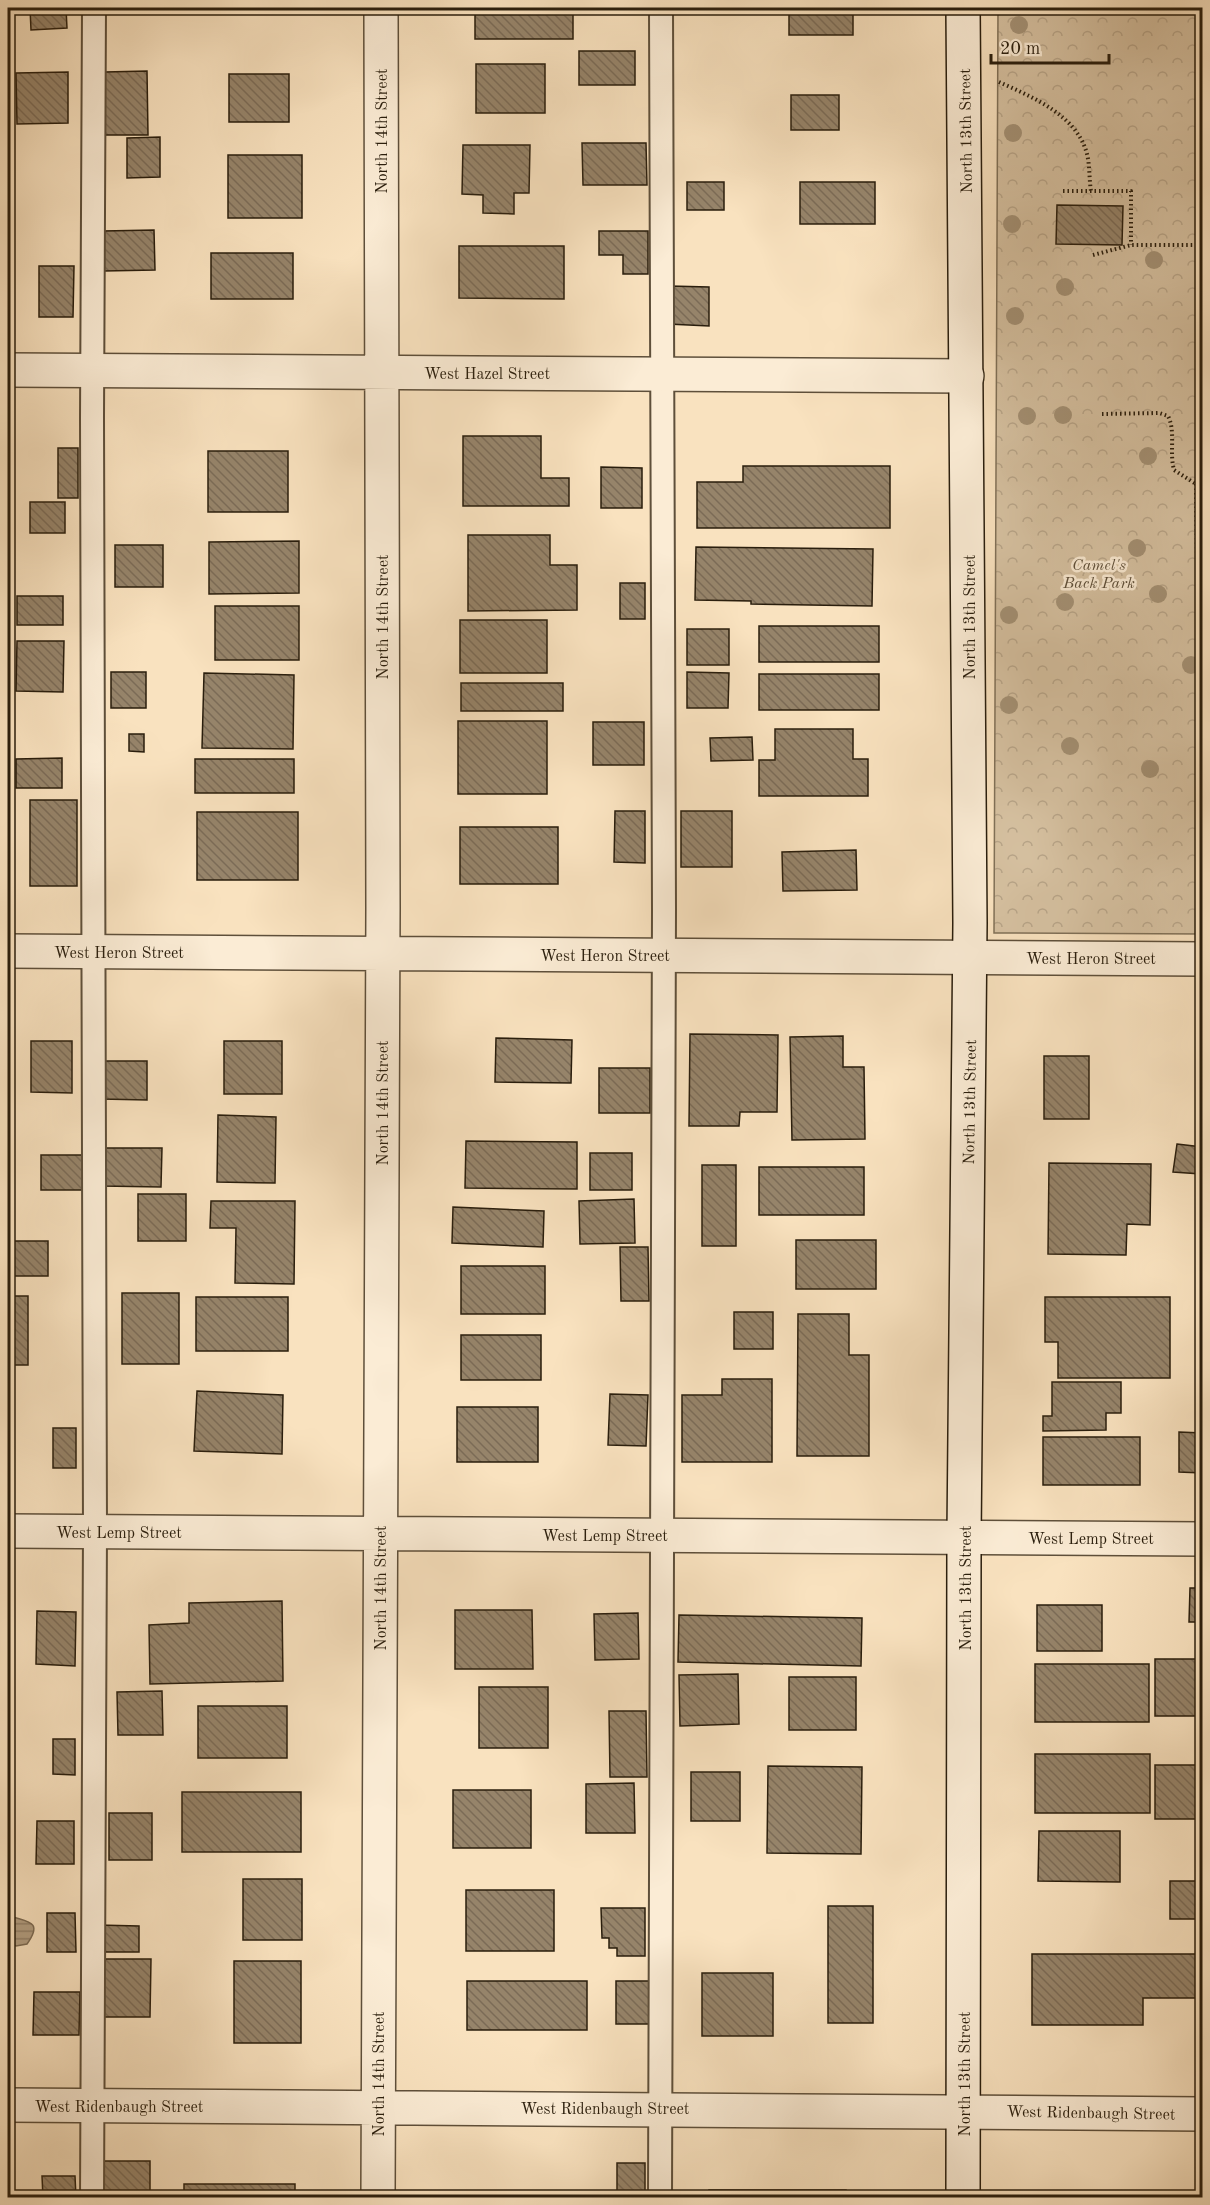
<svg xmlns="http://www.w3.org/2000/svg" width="1210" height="2205" font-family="'Old Standard TT',serif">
<defs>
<pattern id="park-crowns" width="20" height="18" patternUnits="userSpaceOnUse" patternTransform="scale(1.5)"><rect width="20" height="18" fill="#d6c1a1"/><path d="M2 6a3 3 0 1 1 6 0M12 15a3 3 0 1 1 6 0" fill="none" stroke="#b8a589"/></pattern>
<pattern id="water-rules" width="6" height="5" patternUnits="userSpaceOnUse" patternTransform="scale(1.5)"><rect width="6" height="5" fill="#b39f82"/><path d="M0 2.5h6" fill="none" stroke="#928169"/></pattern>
<pattern id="building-back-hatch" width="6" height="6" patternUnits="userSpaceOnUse" patternTransform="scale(1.5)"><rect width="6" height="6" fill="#96846a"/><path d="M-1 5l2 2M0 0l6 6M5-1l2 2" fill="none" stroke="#7b6b56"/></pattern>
</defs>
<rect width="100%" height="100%" fill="#f9e2bf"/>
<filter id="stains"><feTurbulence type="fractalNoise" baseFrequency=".00333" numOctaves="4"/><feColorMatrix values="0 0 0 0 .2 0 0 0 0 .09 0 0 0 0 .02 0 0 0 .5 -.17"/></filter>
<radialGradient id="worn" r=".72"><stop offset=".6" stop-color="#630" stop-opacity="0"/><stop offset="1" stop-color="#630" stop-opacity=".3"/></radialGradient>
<path fill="url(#park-crowns)" stroke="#807057" stroke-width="1.5" d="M998 8H1202V934L994 933Z"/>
<path fill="url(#water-rules)" stroke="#7c6b53" stroke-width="1.5" d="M8 1915C24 1922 45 1919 27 1944L16 1946 10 1943 8 1944Z"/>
<path fill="url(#building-back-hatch)" stroke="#2a1e0d" stroke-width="1.5" d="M30 8H66L67 28 31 30Z
M475 8H573V39H475Z
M789 8H853V35H789Z
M579 51H635V85H579Z
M476 64H545V113H476Z
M147 71 148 135H105V72Z
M68 72V123L17 124 16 73Z
M229 74H289V122H229Z
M791 95H839V130H791Z
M160 137V177L127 178V138Z
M582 143H646L647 185H583Z
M463 145H530L529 193H514V214L483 213V195L462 194Z
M228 155H302V218H228Z
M687 182H724V210H687Z
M800 182H875V224H800Z
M1057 205 1123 206 1122 245 1056 244Z
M154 230 155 270 104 271 103 231Z
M599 231H648V274H623V255H599Z
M459 246H564V299L459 298Z
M211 253H293V299H211Z
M39 266H74L73 317H39Z
M669 286 709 287V326L668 324Z
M463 436H541V478H569V506H463Z
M58 448H78V498H58Z
M208 451H288V512H208Z
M743 466H890V528H697V482H743Z
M601 467 642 468V508H601Z
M30 502H65V533H30Z
M468 535H550V565H577V610L468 611Z
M299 541V593L209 594V542Z
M115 545H163V587H115Z
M696 547 873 549 872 606 751 604V601L695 600Z
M620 583H645V619H620Z
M17 596H63V625H17Z
M215 606H299V660H215Z
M460 620H547V673H460Z
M759 626H879V662H759Z
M687 629H729V665H687Z
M17 641H64L63 692 16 691Z
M111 672H146V708H111Z
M687 672 729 673 728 708H687Z
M204 673 294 675 293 749 202 748Z
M759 674H879V710H759Z
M461 683H563V711H461Z
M458 721H547V794H458Z
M593 722H644V765H593Z
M775 729H853V759H868V796H759V760H775Z
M129 734H144V752L129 751Z
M752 737 753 760 711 761 710 738Z
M62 758V788H16V759Z
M195 759H294V793H195Z
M30 800H77V886H30Z
M8 802H12V894H8Z
M615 811H645V863L614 862Z
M681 811H732V867H681Z
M197 812H298V880H197Z
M460 827H558V884H460Z
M856 850 857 890 783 891 782 852Z
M690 1034 778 1035 777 1112H740L739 1126H689Z
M843 1036V1067H864L865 1139 792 1140 790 1037Z
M496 1038 572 1040 571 1083 495 1082Z
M31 1041H72V1093L31 1092Z
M224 1041H282V1094H224Z
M1044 1056H1089V1119H1044Z
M101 1061H147V1100L101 1099Z
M599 1068H650V1113H599Z
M218 1115 276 1117 275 1183 217 1182Z
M466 1141 577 1142V1189L465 1188Z
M1177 1144 1202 1147V1189H1199L1201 1174 1173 1172Z
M102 1148H162L161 1187 102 1186Z
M590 1153H632V1190H590Z
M41 1155H83V1190H41Z
M1049 1163 1151 1164 1150 1225 1127 1224 1126 1255 1048 1254Z
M702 1165H736V1246H702Z
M759 1167H864V1215H759Z
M138 1194H186V1241H138Z
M634 1199 635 1243 580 1244 579 1201Z
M211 1201H295L294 1284 235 1283 236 1228H210Z
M453 1207 544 1211 543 1247 452 1243Z
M796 1240H876V1289H796Z
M8 1241H48V1276H8Z
M620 1247H648L649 1301H621Z
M461 1266H545V1314H461Z
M122 1293H179V1364H122Z
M8 1296H28V1365H8Z
M196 1297H288V1351H196Z
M1045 1297H1170V1378H1058V1342H1045Z
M734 1312H773V1349H734Z
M798 1314H849V1355H869V1456H797Z
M461 1335H541V1380H461Z
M722 1379H772V1462H682V1395H722Z
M1052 1382H1121V1413H1106V1430L1043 1431V1416H1052Z
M197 1391 283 1395 282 1454 194 1451Z
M610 1394 648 1395 646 1446 608 1445Z
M457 1407H538V1462H457Z
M53 1428H76V1468H53Z
M1179 1432 1202 1433V1473L1179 1472Z
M1043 1437H1140V1485H1043Z
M1190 1588H1202V1622H1189Z
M282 1601 283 1681 150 1684 149 1625 189 1623V1603Z
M1037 1605H1102V1651H1037Z
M455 1610H532L533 1669H455Z
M37 1611 76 1612 75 1666 36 1664Z
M638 1613 639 1659 595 1660 594 1614Z
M679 1615 862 1618 861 1666 678 1662Z
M1155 1659H1198V1716H1155Z
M1035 1664H1149V1722H1035Z
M738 1674 739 1724 680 1726 679 1675Z
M789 1677H856V1730H789Z
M479 1687H548V1748H479Z
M162 1691 163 1735H118L117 1692Z
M198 1706H287V1758H198Z
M609 1711H646L647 1777H610Z
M53 1739H75V1775L53 1774Z
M1035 1754H1150V1813H1035Z
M1155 1765H1196V1819H1155Z
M768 1766 862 1767 861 1854 767 1853Z
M691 1772H740V1821H691Z
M634 1783 635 1833H586V1784Z
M453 1790H531V1848H453Z
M182 1792H301V1852H182Z
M109 1813H152V1860H109Z
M37 1821H74V1864H36Z
M1039 1831H1120V1882L1038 1881Z
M243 1879H302V1940H243Z
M1170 1881H1202V1919H1170Z
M466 1890H554V1951H466Z
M828 1906H873V2023H828Z
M601 1908H645V1956H617V1948H609V1938H602Z
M47 1913H75L76 1952H47Z
M97 1925 139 1926V1952H97Z
M1032 1954H1202V1998H1143V2025H1032Z
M99 1959H151L150 2017H99Z
M234 1961H301V2043H234Z
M8 1963H14V2024H8Z
M702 1973H773V2036H702Z
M467 1981H587V2030H467Z
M616 1981H659V2024H616Z
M34 1992H80L79 2035H33Z
M99 2161H150V2198H99Z
M617 2163H645V2197H617Z
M42 2176H75L76 2198H43Z
M184 2184H295V2198H184Z
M709 2190H846V2198H709Z
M479 2192H571V2198H479Z
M1038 2193 1093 2194V2198H1038Z"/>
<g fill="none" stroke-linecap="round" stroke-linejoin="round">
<defs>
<path id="lane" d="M92 2198 95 1531 92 418 94 8
M660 2198 664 909 661 8"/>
<path id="street" d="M8 370 967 376
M8 951 1202 959
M8 1531 1202 1539
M8 2105 1202 2114
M378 2198 383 907 381 8"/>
<path id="secondary" d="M963 8 970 923 964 1537 963 2198"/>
</defs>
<use href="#lane" stroke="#5e4f3a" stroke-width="26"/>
<use href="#street" stroke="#5e4f3a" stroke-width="36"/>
<use href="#secondary" stroke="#2a1e0d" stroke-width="36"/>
<path stroke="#2a1e0d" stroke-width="4" stroke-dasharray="1.5 3" stroke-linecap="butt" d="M999 82C1032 97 1077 115 1087 154 1090 166 1089 179 1091 191
M1063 191H1131V245
M1093 255 1131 245H1202
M1102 414 1159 413 1168 416C1176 432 1169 452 1174 470L1196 484H1202
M1196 484 1198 635H1202"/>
<use href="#lane" stroke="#fbecd5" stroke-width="22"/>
<use href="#street" stroke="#fbecd5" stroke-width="33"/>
<use href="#secondary" stroke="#fbecd5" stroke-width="33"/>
</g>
<g fill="#a49175">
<circle cx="1019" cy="25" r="9"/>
<circle cx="1013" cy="133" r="9"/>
<circle cx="1012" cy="224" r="9"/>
<circle cx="1154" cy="260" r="9"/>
<circle cx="1065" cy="287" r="9"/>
<circle cx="1015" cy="316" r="9"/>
<circle cx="1063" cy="415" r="9"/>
<circle cx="1027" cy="416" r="9"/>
<circle cx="1148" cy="456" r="9"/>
<circle cx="1137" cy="548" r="9"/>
<circle cx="1158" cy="594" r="9"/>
<circle cx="1065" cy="602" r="9"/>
<circle cx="1009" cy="615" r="9"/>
<circle cx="1191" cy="665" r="9"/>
<circle cx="1009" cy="705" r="9"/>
<circle cx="1070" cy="746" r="9"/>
<circle cx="1150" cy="769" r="9"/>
</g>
<g text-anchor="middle" stroke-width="5" stroke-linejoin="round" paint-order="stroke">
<g font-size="16" fill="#2a1e0d" stroke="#fbecd5">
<text transform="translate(381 131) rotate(-90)" y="6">North 14th Street</text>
<text transform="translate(965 131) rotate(-91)" y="6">North 13th Street</text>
<text x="487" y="379">West Hazel Street</text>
<text transform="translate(382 617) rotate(-90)" y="6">North 14th Street</text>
<text transform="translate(969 617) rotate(-90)" y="6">North 13th Street</text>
<text x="119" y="958">West Heron Street</text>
<text x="605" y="961">West Heron Street</text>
<text x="1091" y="964">West Heron Street</text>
<text transform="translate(969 1102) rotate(-89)" y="6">North 13th Street</text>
<text transform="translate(382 1103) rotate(-90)" y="6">North 14th Street</text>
<text x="119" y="1538">West Lemp Street</text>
<text x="605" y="1541">West Lemp Street</text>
<text x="1091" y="1544">West Lemp Street</text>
<text transform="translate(380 1588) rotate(-90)" y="6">North 14th Street</text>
<text transform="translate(965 1588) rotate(-90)" y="6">North 13th Street</text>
<text transform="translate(378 2074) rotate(-90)" y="6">North 14th Street</text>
<text transform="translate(964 2074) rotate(-90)" y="6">North 13th Street</text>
<text x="119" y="2112">West Ridenbaugh Street</text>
<text x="605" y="2114">West Ridenbaugh Street</text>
<text transform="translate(1091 2112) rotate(1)" y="6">West Ridenbaugh Street</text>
</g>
<g font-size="16" font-style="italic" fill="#5e4f39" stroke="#fbecd5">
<text x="1099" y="570">Camel's<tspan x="1099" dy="18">Back Park</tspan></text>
</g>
</g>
<rect width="1210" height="2205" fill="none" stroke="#f9e2bf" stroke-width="30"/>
<rect x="9" y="9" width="1192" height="2187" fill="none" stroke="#2a1e0d" stroke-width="3"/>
<rect x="15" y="15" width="1180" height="2175" fill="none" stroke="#2a1e0d" stroke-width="1.5"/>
<path d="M991 54v9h118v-9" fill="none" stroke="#2a1e0d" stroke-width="3"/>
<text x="1000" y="54" font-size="18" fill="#2a1e0d" stroke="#fbecd5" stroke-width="4.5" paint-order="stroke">20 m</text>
<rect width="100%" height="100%" filter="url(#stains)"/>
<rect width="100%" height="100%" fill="url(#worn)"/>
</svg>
